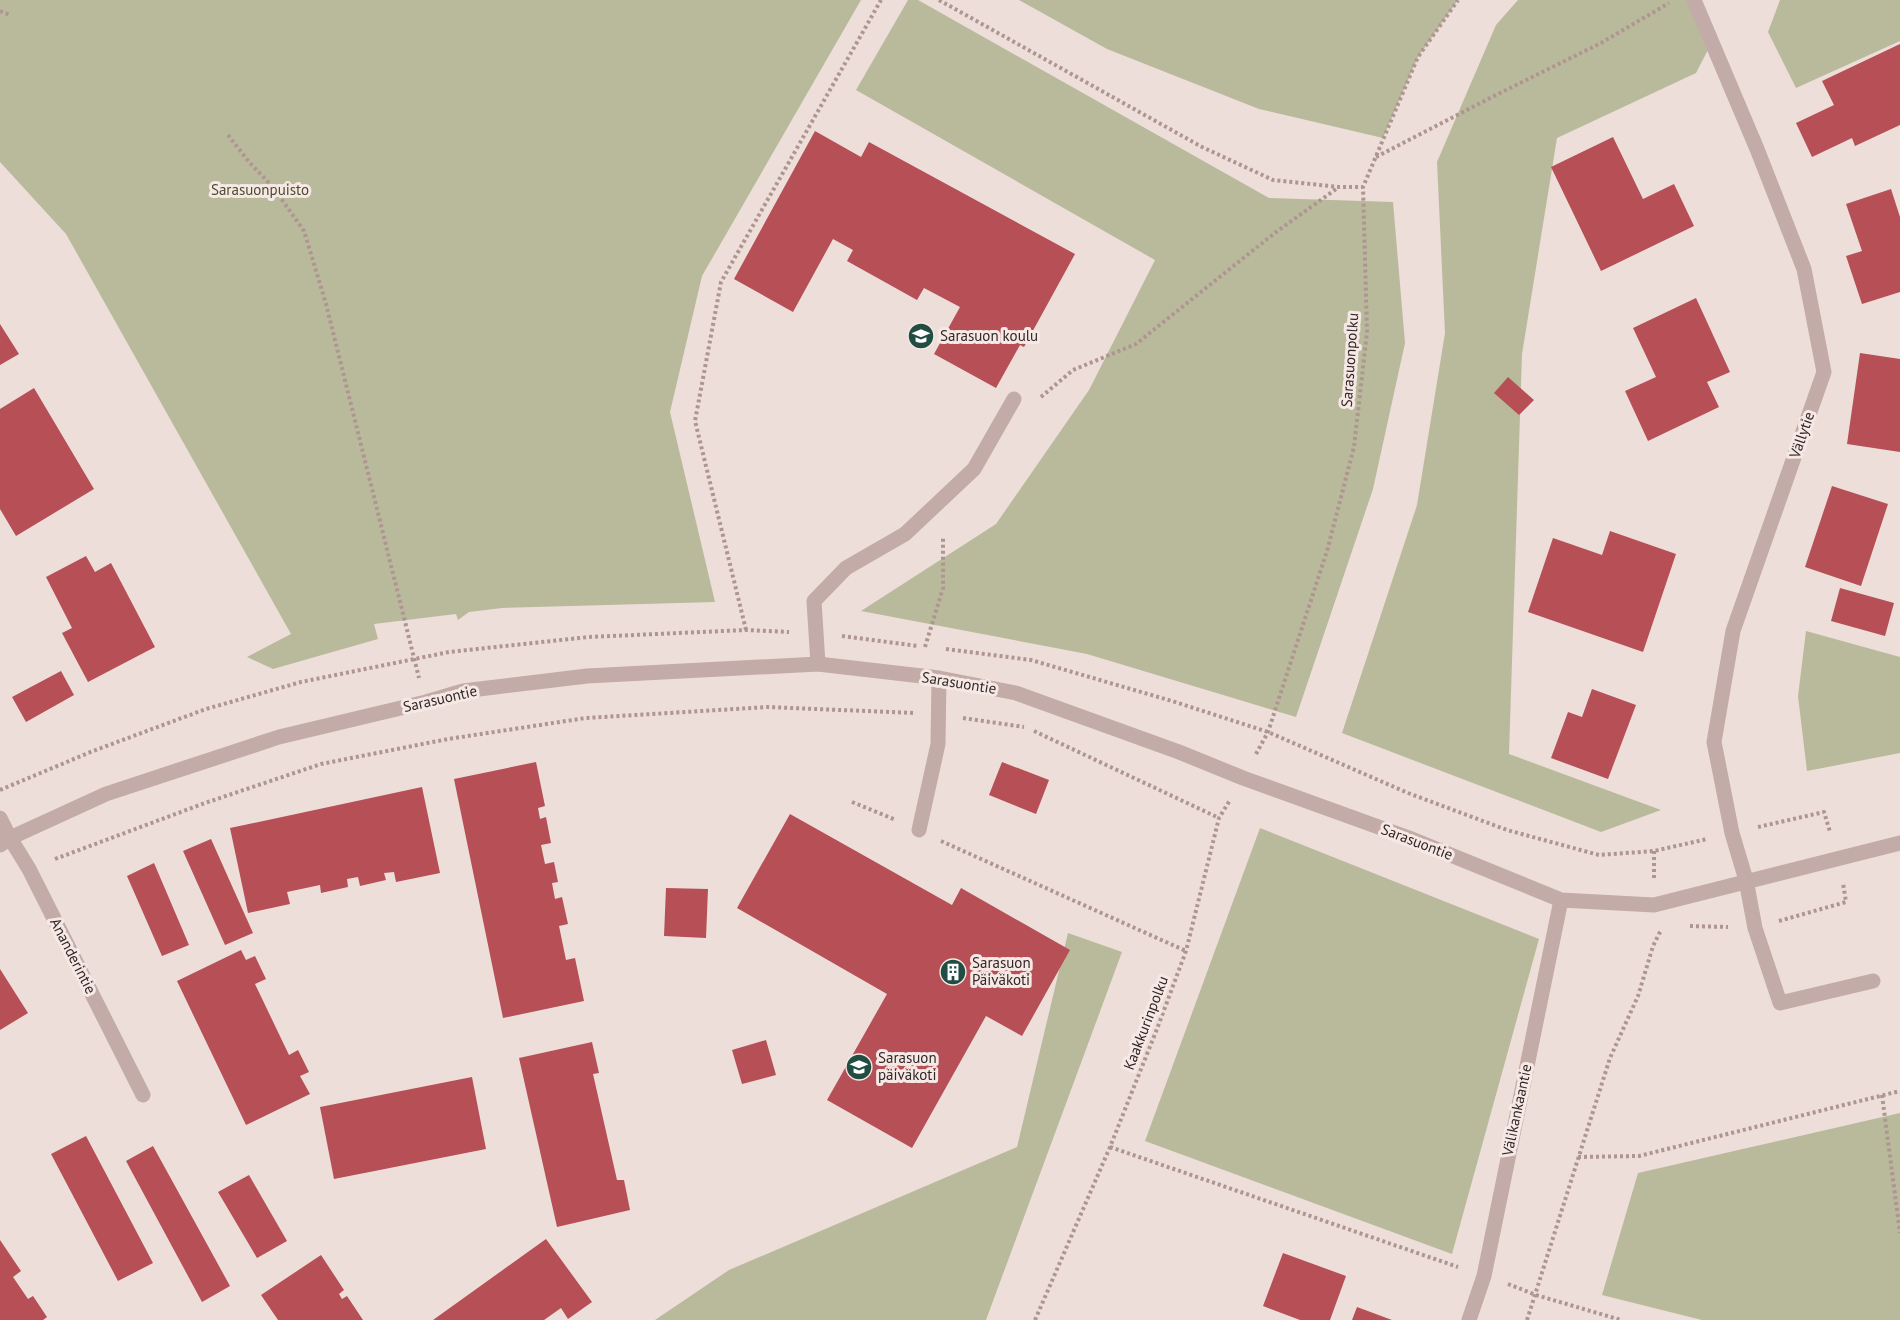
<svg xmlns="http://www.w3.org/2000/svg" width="1900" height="1320" font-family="'PT Sans',sans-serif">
<rect width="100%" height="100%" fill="#edded9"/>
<path fill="#b9ba9b" d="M0 0H861L702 276 670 412 715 602 502 608 469 612 458 620 456 614 374 624 378 639 273 669 247 657 291 634 66 234 0 162Z
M908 0H918L1269 198 1393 202 1405 343 1373 489 1296 717 1087 654 861 611 996 524 1089 390 1155 260 856 90Z
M1019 0H1458L1418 57 1383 138 1259 109 1107 49Z
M1518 0H1694L1713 40 1696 73 1557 138 1522 354 1509 754 1661 810 1601 832 1342 733 1417 505 1445 333 1437 162 1496 25Z
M1780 0H1900V41L1796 88 1768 32Z
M1806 631 1900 657V753L1807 771 1798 696Z
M1260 828 1539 939 1452 1254 1145 1141Z
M1068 933 1122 952 986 1320H655L729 1270 1017 1147Z
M1900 1113V1320H1702L1602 1295 1638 1173Z"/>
<path fill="#b64f56" d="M1900 44V125L1855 146 1852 138 1812 157 1796 123 1834 105 1822 81Z
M815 131 861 157 869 142 1075 254 1024 347 1020 345 996 388 934 354 960 307 924 288 917 300 847 261 853 250 833 239 793 312 734 279Z
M1613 137 1643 199 1674 184 1694 226 1601 271 1551 167Z
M1891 189 1900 217V292L1862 304 1846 256 1862 251 1846 204Z
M1696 298 1730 372 1707 382 1719 407 1648 441 1625 391 1656 377 1633 328Z
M0 324 19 354 0 365Z
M1860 353 1900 359V452L1847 444Z
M1508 377 1534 400 1519 415 1494 393Z
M34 388 94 489 16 536 0 509V409Z
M1832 486 1888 504 1861 586 1805 567Z
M1610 531 1676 554 1643 652 1528 612 1553 538 1602 555Z
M86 556 95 572 111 563 155 647 88 682 62 633 72 628 46 577Z
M1840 588 1894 603 1885 636 1831 621Z
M61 671 74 695 26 722 12 697Z
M1592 689 1636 705 1608 779 1551 758 1568 712 1582 717Z
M536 762 545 806 538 808 540 819 546 817 551 843 541 845 545 864 554 862 558 882 552 883 555 899 562 897 568 924 559 926 566 960 575 958 584 1001 503 1018 454 779Z
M1002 762 1049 780 1036 814 989 795Z
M422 787 440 873 396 882 394 872 384 873 386 880 360 886 358 877 347 879 348 887 321 893 320 885 287 892 290 904 248 913 230 828Z
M790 814 952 905 961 888 1070 950 1022 1036 986 1016 912 1148 827 1100 887 994 737 908Z
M211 839 253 933 225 945 183 851Z
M154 863 189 945 162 956 127 876Z
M666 888 708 889 706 938 664 936Z
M241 950 246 960 255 956 266 979 255 984 289 1055 298 1050 309 1072 300 1076 310 1094 246 1125 177 981Z
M0 969 28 1013 0 1030Z
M766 1040 776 1075 742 1084 732 1050Z
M592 1042 599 1073 593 1074 617 1180H624L630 1210 557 1227 519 1058Z
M472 1077 486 1149 334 1179 320 1107Z
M86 1136 153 1263 118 1281 51 1154Z
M153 1146 230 1286 202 1302 126 1161Z
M249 1175 287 1241 257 1258 218 1192Z
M546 1239 592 1302 568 1319 561 1308 544 1320H433Z
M0 1240 21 1271 13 1277 28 1299 33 1296 47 1317 43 1320H0Z
M1283 1253 1346 1276 1330 1320H1300L1263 1306Z
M321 1255 344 1290 339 1294 342 1299 347 1296 363 1320H278L261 1295Z
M1357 1307 1392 1320H1352Z"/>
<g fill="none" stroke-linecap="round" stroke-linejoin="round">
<path stroke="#af9591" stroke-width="4" stroke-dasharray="3 3" stroke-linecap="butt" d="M939 0 1202 147 1273 180 1339 187H1363
M0 11 10 15
M228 135 249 162 273 187 304 231 326 304 419 678
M1376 157 1492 97 1601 43 1669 3
M1041 397 1073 370 1136 344 1276 232 1339 187
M746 630 695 421 721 282 881 0
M842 636 918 646
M925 647 943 588V536
M946 649 1031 660 1172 701 1268 732 1408 793 1507 830 1599 855 1654 851 1707 839
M963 718 1024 727
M1034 731 1219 818
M1256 754 1268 732 1327 551 1354 447 1367 332 1363 187 1418 57 1458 0
M0 790 93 751 206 709 301 682 449 652 589 637 746 630 789 632
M852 802 896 820
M1758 827 1824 812 1830 832
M941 841 1186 951
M1654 851V878
M55 859 205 803 321 764 448 739 586 718 768 707 914 713
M1779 921 1846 902 1843 883
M1690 926 1728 927
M1882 1095 1900 1233
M1110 1147 1458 1267
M1578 1157 1639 1156 1900 1091
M1508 1284 1536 1295 1621 1320
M1035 1320 1110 1147 1157 1029 1186 951 1219 818 1230 800
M1527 1320 1610 1058 1638 996 1653 946 1661 930"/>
<path stroke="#c3aba7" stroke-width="15" d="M1694 0 1757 149 1804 269 1824 372 1733 631 1714 742 1732 833 1746 880 1755 928 1780 1003 1873 981
M818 664 814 601 846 568 905 534 974 469 1014 399
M0 818 10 838 29 869 143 1095
M919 830 938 744 939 678
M0 845 10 838 106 794 279 737 426 702 463 691 587 676 818 664 939 678 1016 693 1179 752 1243 778 1409 838 1561 900 1654 905 1900 843
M1469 1320 1484 1276 1561 900"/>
</g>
<defs>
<symbol id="school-disc" viewBox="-11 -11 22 22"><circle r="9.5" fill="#224d42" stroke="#f6e9e5"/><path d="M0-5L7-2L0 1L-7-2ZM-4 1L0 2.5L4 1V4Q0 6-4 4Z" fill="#fff"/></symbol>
<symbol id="building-disc" viewBox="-11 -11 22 22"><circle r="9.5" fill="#224d42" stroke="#f6e9e5"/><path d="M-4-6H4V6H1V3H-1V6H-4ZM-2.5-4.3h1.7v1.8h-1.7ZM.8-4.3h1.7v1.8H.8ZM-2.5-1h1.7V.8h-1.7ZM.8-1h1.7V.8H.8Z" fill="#fff"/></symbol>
</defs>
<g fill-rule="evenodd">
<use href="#school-disc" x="906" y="321" width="30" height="30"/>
<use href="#building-disc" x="938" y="957" width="30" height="30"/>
<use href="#school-disc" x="844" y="1052" width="30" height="30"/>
</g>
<g text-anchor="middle" stroke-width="6" stroke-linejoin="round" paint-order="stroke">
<g font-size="15" fill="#4a4c2d" stroke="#f6e9e5">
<text x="260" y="195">Sarasuonpuisto</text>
</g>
<g font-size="15" fill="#312626" stroke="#f6e9e5" text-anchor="start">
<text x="940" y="341">Sarasuon koulu</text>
<text x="972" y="968">Sarasuon<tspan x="972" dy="17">Päiväkoti</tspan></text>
<text x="878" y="1063">Sarasuon<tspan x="878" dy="17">päiväkoti</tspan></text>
</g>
<g font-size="15" fill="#312626" stroke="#f6e9e5">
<text transform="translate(1350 360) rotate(-86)" y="5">Sarasuonpolku</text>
<text transform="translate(1802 435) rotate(-71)" y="5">Vällytie</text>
<text transform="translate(959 683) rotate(9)" y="5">Sarasuontie</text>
<text transform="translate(440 699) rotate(-13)" y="5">Sarasuontie</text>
<text transform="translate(1417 842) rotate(21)" y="5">Sarasuontie</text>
<text transform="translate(73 956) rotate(63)" y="5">Ananderintie</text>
<text transform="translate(1146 1023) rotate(-69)" y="5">Kaakkurinpolku</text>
<text transform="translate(1517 1110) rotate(-78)" y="5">Välikankaantie</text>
</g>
</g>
</svg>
